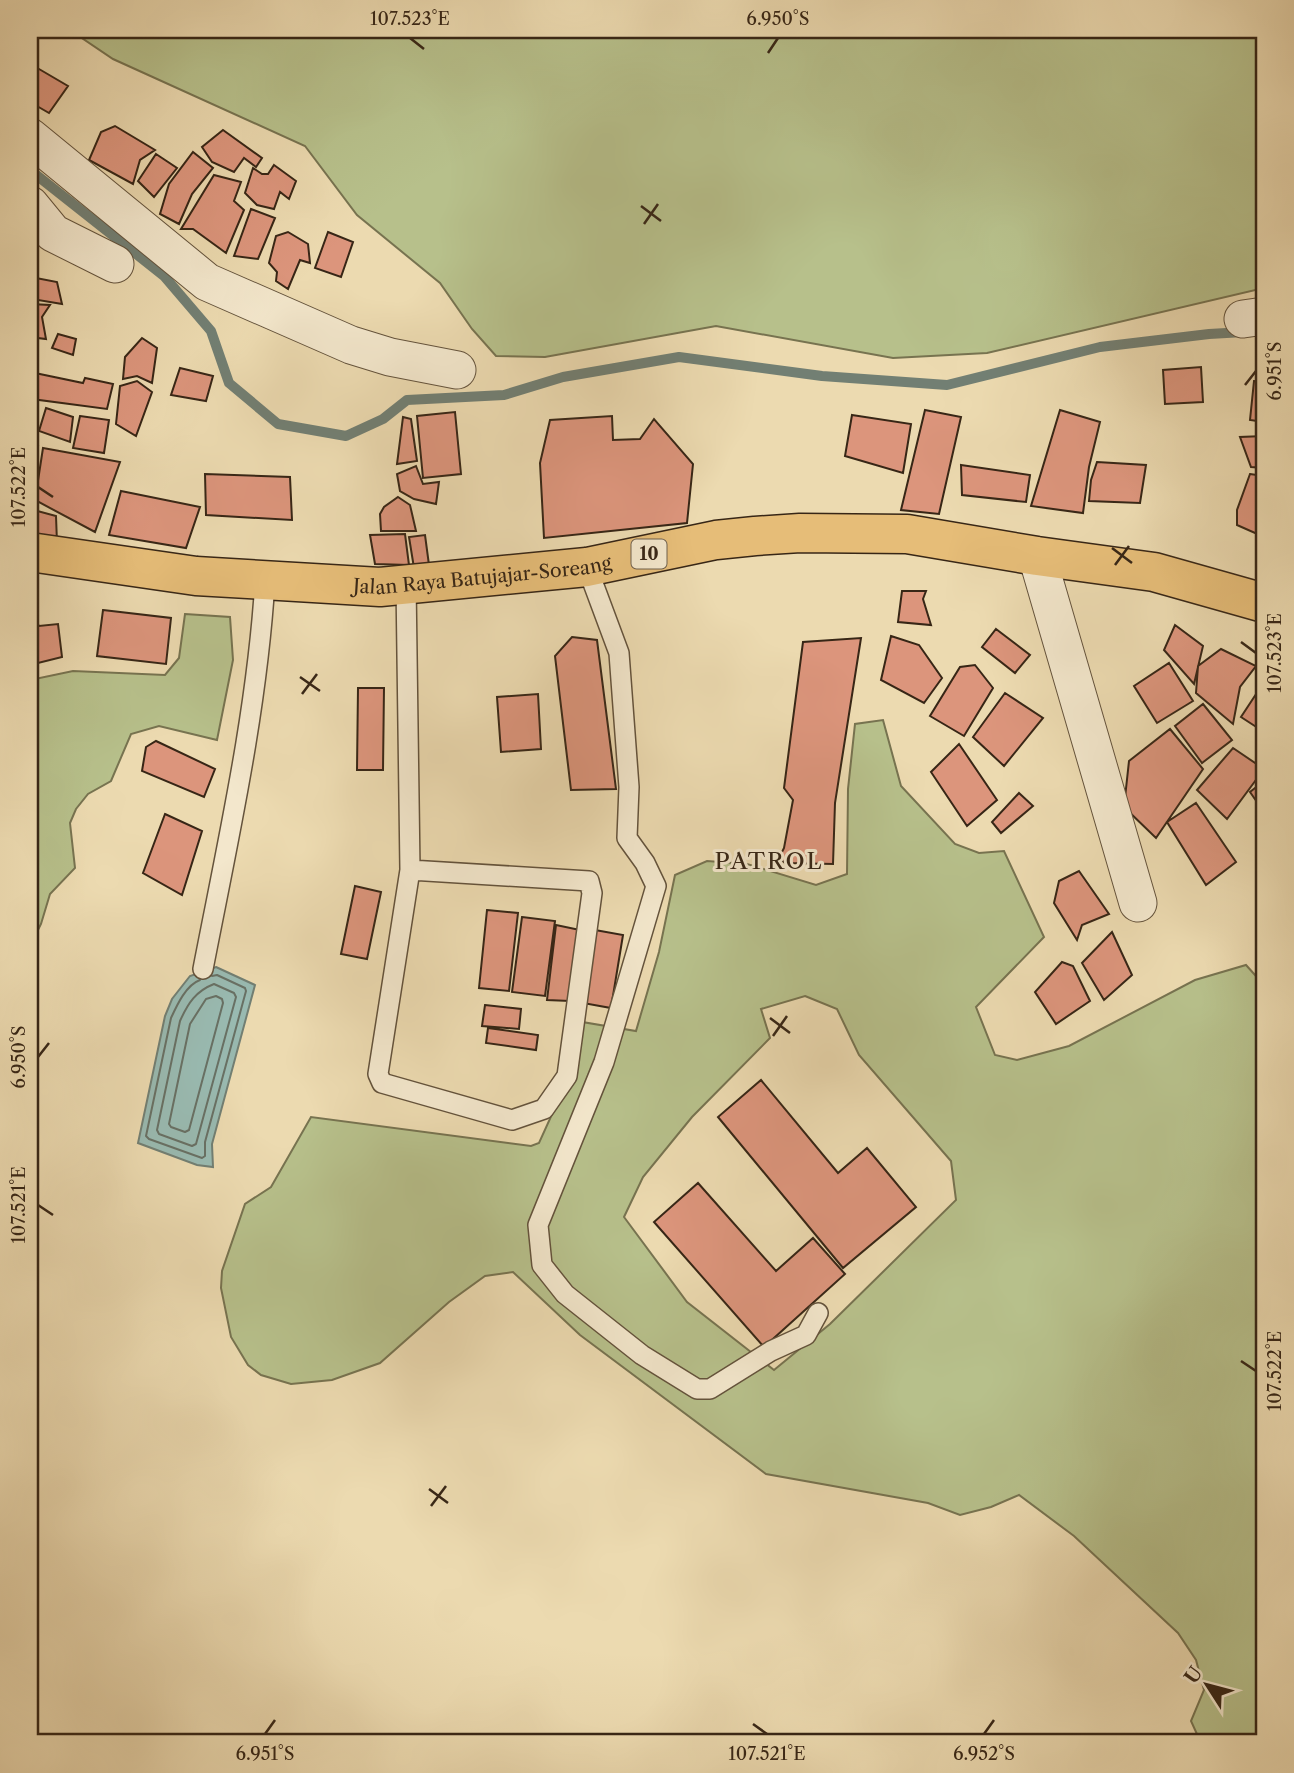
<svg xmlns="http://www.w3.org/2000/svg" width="1294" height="1773" font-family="'Libre Caslon Text',serif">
<rect width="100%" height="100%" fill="#ecdab0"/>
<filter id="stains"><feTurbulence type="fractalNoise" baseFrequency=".00286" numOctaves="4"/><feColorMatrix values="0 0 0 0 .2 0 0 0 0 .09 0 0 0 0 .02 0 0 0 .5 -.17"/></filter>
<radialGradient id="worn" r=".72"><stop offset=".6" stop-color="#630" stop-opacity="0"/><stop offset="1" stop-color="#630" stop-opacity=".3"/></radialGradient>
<path fill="#b7c08b" stroke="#777350" stroke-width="2" fill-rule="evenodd" d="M70 30H1264V288L987 353 893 358 716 326 545 357 496 356 472 329 440 283 357 215 305 146 113 59Z
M185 614 230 617 233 660 217 740 159 726 131 734 111 781 88 794 76 809 70 823 75 868 50 894 41 924 30 946V680L73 671 165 675 179 658Z
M883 720 901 786 955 844 979 853 1004 851 1044 937 976 1007 995 1055 1017 1060 1069 1046 1195 980 1246 965 1264 985V1743H1201L1191 1721 1204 1690 1196 1660 1178 1633 1074 1536 1019 1495 991 1507 960 1515 928 1503 766 1474 580 1335 513 1272 485 1276 449 1302 380 1363 332 1380 291 1384 261 1375 248 1365 231 1337 221 1288 222 1271 245 1204 271 1187 311 1117 531 1146 539 1143 574 1066 582 1022 636 1031 659 952 675 875 707 861 747 864 816 885 847 874 848 789 855 724ZM805 996 837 1009 859 1055 951 1161 956 1200 830 1324 774 1370 687 1302 624 1217 643 1177 692 1117 770 1038 761 1009Z"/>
<path fill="#99bab1" stroke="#727f73" stroke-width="2" d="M216 967 255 985 212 1144 213 1167 197 1165 138 1143 165 1016 172 999 190 976Z"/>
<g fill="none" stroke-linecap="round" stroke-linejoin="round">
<path stroke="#687064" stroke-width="2" d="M200 980C186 985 177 1005 171 1018L146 1136 149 1139 202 1158 205 1156V1142L246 991 245 988 217 975 212 976
M214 984 234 993 236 997 196 1144 192 1146 159 1134 157 1130 180 1021C188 1003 196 991 214 984Z
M216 996 222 999 223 1003 189 1130 185 1132 171 1127 169 1124 190 1024 206 999Z"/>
<path stroke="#727f73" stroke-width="10" d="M30 170 164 276 211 331 229 383 278 424 346 436 383 419 407 400 504 395 563 377 679 357 822 376 947 385 1100 347 1209 334 1244 332"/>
</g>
<path fill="#dc957c" stroke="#372616" stroke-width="2" d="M39 69 68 86 49 113 30 102V71Z
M115 126 155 150 140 160 133 184 89 160 101 132Z
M223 130 262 158 256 167 244 158 234 172 212 162 202 147Z
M193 152 213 168 192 194 179 224 160 214 169 184Z
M156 154 177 168 154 197 138 181Z
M274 165 296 181 289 199 280 192 274 209 257 205 245 193 253 168 262 174H268Z
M214 175 241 182 234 201 244 210 226 253 193 229H181Z
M251 209 275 218 258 259 234 256Z
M288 232 308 244 310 263 300 260 288 289 276 281 277 272 269 263 276 236Z
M328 232 353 242 341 277 315 268Z
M36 278 57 282 62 304 32 299Z
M30 304 50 305 42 317 46 339 30 337Z
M58 334 76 339 73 355 52 348Z
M142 338 157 348 152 383 137 376 123 379 125 357Z
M1201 367 1203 402 1165 404 1163 370Z
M180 368 213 376 206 401 171 395Z
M35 373 83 383 85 378 113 384 107 409 32 399 31 384Z
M137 381 152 392 136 436 116 424 120 386Z
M1254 381 1264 382V422L1250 420Z
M46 408 73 417 70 442 39 431Z
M925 410 961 417 939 514 901 510Z
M1060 410 1100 422 1089 467 1083 513 1031 506Z
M455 412 461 474 423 478 417 416Z
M852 415 911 424 903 473 845 456Z
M80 416 109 420 104 453 73 448Z
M612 416 613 440 640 439 654 419 693 464 687 523 544 538 540 463 550 420Z
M403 417 411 419 417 461 397 464Z
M1264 436V468L1251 467 1240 437Z
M30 444 38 446 30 493Z
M43 448 120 462 95 532 35 500Z
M1097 462 1146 465 1140 503 1089 501 1091 480Z
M961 465 1030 475 1026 502 962 495Z
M416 466 423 484 439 482 436 504 414 499 400 491 397 474Z
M205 474 290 477 292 520 206 515Z
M1250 474 1264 476V537L1237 525V510Z
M121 491 200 507 186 548 109 535Z
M398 497 410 505 416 531H381L380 514 384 507Z
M30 509 56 516 57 543 30 539Z
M405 534 409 565 375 564 370 535Z
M425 535 429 565 414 568 409 537Z
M902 591H926L923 599 931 625 898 622Z
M103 610 171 618 166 664 97 656Z
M30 611 39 626 58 624 62 657 30 665Z
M1175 625 1203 646 1194 684 1164 650Z
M996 629 1030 655 1015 673 982 647Z
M891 636 919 645 942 678 924 703 881 680Z
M572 637 597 640 616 789 571 790 555 656Z
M861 638 835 803 833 864 785 863 779 858 784 848 793 800 784 788 803 642Z
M1221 649 1256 666 1240 687 1233 724 1196 693 1198 666Z
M1169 663 1193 701 1157 723 1134 686Z
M975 665 993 688 964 736 930 716 960 667Z
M1264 682V732L1241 717Z
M358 688H384L383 770H357Z
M1005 693 1043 718 1004 766 973 737Z
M538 694 541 749 501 752 497 697Z
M1203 704 1232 740 1202 763 1175 726Z
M1170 729 1203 769 1156 838 1124 807 1129 761Z
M156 741 215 769 204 797 142 771 146 747Z
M959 744 997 800 967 826 931 772Z
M1233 748 1264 769 1227 819 1197 790Z
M1264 781V812L1250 792Z
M1019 793 1033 806 1001 833 992 822Z
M1196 803 1236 862 1206 885 1167 822Z
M165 814 202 831 182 895 143 873Z
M1079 871 1109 914 1082 925 1077 940 1054 903 1059 881Z
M355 886 381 892 367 959 341 954Z
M487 910 518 913 509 991 479 988Z
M522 917 555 921 545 996 512 992Z
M556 925 580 930 570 1001 547 1000Z
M595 930 623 935 611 1008 583 1003Z
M1112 932 1132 975 1104 1000 1082 963Z
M1062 962 1073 966 1090 1001 1056 1024 1035 992Z
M485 1005 521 1009 519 1029 482 1026Z
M488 1028 538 1035 536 1050 486 1043Z
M761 1080 838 1173 867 1148 916 1207 843 1268 718 1117Z
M698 1183 776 1271 813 1238 845 1274 764 1347 654 1222Z"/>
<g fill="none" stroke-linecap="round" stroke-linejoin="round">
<defs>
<path id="lane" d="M587 567 619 653 629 787 627 838 645 863 656 886 604 1062 538 1225 542 1265 565 1294 642 1355 697 1389H710L771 1351 806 1335 818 1313
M406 583 410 870 589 881 592 893 567 1076 544 1109 512 1120 382 1083 378 1074 410 870
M203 969C228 840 257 712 265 581"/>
<path id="street" d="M30 137 207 282 351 345 390 357 457 370
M30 205 53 233 115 264
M1243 319 1264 316
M1037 556 1138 903"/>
<g id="highway">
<path id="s1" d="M30 552 196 576 380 587 587 567 716 540 755 536 800 533 907 534 1037 556 1154 572 1264 603"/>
</g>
</defs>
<use href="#lane" stroke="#64533c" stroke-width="22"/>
<use href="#street" stroke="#64533c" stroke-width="39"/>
<use href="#highway" stroke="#372616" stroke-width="41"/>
<use href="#lane" stroke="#f3e7cc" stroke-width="19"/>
<use href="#street" stroke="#f3e7cc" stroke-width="37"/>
<use href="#highway" stroke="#e6bd78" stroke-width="38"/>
</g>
<path fill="none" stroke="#372616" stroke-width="2.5" d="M410 38 424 49M768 53 778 38M641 206 661 221M644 224 658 204M1245 385 1256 371M38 487 53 497M1112 548 1132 563M1115 565 1129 546M1241 642 1256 653M300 677 320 691M302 694 317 674M770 1018 790 1033M773 1036 787 1016M38 1057 49 1043M38 1205 53 1215M1241 1361 1256 1371M429 1489 448 1503M431 1506 446 1486M753 1724 767 1734M265 1734 275 1720M984 1734 994 1720"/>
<g text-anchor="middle" stroke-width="6" stroke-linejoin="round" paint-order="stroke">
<rect fill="#f3e7cc" stroke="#6f604d" stroke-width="2" x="631.5" y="539.5" width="35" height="29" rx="5"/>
<g font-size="18" font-weight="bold" fill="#372616">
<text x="649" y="560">10</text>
</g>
<g font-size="19" fill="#372616" stroke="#f3e7cc">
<text dy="7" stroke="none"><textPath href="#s1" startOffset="455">Jalan Raya Batujajar-Soreang</textPath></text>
</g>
<g font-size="23" letter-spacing="2" fill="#372616" stroke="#f3e7cc">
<text x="769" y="869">PATROL</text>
</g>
</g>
<rect width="1294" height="1773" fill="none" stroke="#ecdab0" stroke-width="77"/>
<g transform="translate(1207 1685) rotate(306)" stroke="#f3e7cc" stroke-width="5" paint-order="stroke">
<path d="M0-5L12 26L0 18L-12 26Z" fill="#372616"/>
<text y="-10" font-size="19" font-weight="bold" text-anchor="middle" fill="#372616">U</text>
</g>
<rect x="38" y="38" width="1218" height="1696" fill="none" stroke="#372616" stroke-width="2.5"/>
<g font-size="18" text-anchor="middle" fill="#372616">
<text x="410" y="25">107.523°E</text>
<text x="778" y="25">6.950°S</text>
<text transform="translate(1275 371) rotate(-90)" y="6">6.951°S</text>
<text transform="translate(19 487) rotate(-90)" y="6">107.522°E</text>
<text transform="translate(1275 653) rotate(-90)" y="6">107.523°E</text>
<text transform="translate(19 1057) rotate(-90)" y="6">6.950°S</text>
<text transform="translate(19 1205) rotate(-90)" y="6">107.521°E</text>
<text transform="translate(1275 1371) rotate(-90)" y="6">107.522°E</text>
<text x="265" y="1760">6.951°S</text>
<text x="767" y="1760">107.521°E</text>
<text x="984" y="1760">6.952°S</text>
</g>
<rect width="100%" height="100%" filter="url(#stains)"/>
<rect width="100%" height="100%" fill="url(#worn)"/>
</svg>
